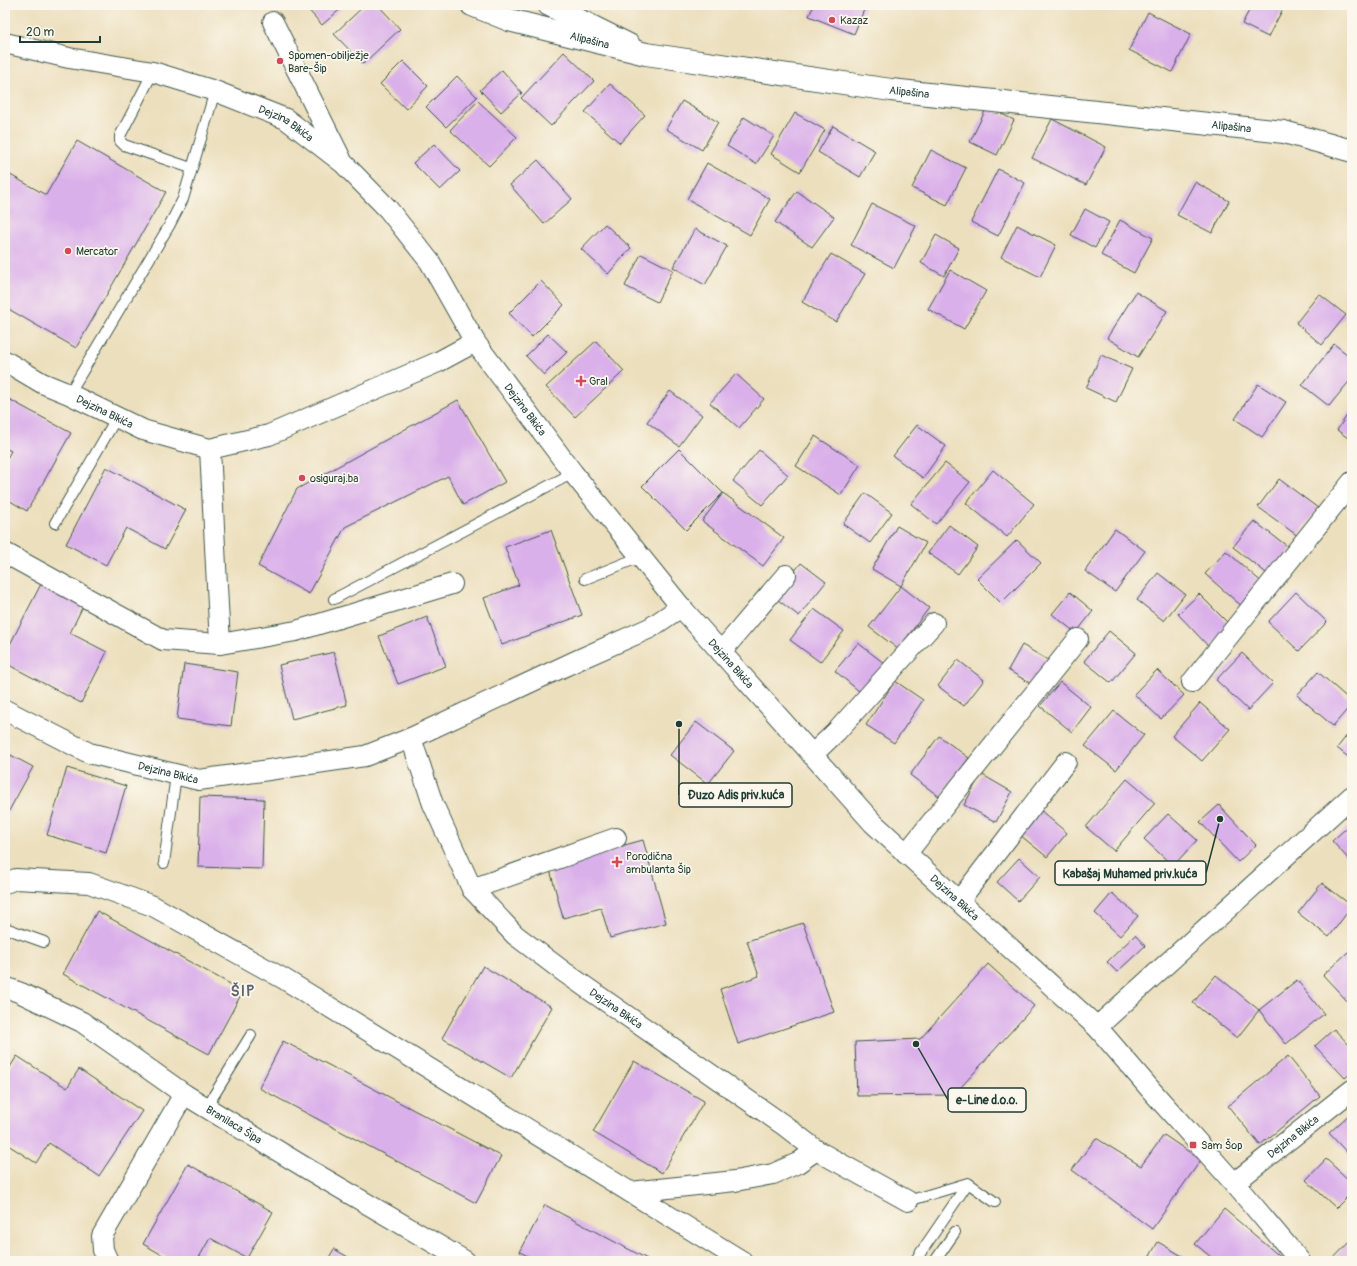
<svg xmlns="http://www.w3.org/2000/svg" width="1357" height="1266" font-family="Pangolin,sans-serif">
<rect width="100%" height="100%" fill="#fbf7ec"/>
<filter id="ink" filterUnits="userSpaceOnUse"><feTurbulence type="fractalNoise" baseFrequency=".025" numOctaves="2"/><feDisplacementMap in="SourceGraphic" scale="8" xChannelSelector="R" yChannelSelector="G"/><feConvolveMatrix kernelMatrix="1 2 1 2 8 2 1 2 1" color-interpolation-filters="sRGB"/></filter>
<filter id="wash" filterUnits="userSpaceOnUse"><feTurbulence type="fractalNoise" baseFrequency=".012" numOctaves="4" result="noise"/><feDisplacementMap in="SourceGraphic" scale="16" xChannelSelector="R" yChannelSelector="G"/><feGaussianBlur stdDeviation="0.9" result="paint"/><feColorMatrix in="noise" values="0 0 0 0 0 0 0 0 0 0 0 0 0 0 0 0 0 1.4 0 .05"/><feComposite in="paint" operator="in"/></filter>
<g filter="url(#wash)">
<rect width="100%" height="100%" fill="#ecdfbd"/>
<g id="blocks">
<path fill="#dab0ea" d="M304 5H345L322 25Z
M365 5H378L400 29 363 64 334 34Z
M814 5H866L854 34 809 16Z
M1252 5H1285L1268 37 1242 24Z
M1148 12 1191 34 1172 72 1129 50Z
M564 52 594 81 551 126 521 98Z
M403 61 428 86 406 109 380 84Z
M502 70 522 93 501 112 480 90Z
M457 76 477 97 446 127 426 107Z
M610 84 645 115 620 143 585 112Z
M478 101 517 137 489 166 450 130Z
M682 101 718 122 702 150 666 129Z
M987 107 1014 120 997 155 970 142Z
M795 113 825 130 800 172 771 154Z
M744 117 774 136 756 164 727 146Z
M1052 119 1106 147 1086 185 1032 158Z
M833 126 875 151 860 177 818 152Z
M77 141 166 192 76 348 5 307V172L46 195Z
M434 144 460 171 440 190 413 163Z
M931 150 966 168 947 205 912 188Z
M538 160 572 199 544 224 510 185Z
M707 163 770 199 750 235 687 199Z
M998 169 1025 183 998 236 971 222Z
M1195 182 1229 201 1212 233 1177 215Z
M797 191 834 217 812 247 775 222Z
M872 204 916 226 894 268 851 245Z
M1085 209 1109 222 1095 248 1071 235Z
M1120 220 1153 238 1134 273 1101 255Z
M605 224 631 248 608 274 581 249Z
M1017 225 1056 245 1040 277 1001 257Z
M695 229 727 246 705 285 673 267Z
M936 235 959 248 944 276 921 263Z
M641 254 673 270 657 302 625 286Z
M831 254 865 274 836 322 802 302Z
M950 270 986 291 964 329 928 309Z
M541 281 564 305 532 337 509 313Z
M1136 292 1167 311 1138 357 1107 338Z
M1319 294 1346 315 1322 345 1296 323Z
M548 334 567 352 544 375 526 356Z
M596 341 624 371 575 417 546 387Z
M1334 344 1352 358V378L1329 406 1302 385Z
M1101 355 1132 369 1116 402 1086 388Z
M736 374 764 399 739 428 710 403Z
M1258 384 1286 402 1262 437 1235 419Z
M670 391 702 415 679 446 647 422Z
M5 397 71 433 27 511 5 498V462L11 451 5 448Z
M458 400 505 482 463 505 448 476 345 527 309 594 258 566 297 489Z
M1352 408V441L1337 430Z
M917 425 946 446 923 478 893 456Z
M815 436 860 465 841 495 796 466Z
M679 449 723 493 686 530 642 486Z
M759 450 788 475 762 505 733 481Z
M945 463 970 482 936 524 911 504Z
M106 467 186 510 165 549 126 528 106 565 66 544Z
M993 470 1034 504 1007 537 966 503Z
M1279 479 1318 508 1298 536 1258 507Z
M723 493 784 538 763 566 702 521Z
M865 493 892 513 870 543 843 524Z
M1254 521 1291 549 1270 576 1233 547Z
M949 525 978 547 958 574 928 553Z
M897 526 926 543 901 586 929 608 898 649 869 627 901 586 872 569Z
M1115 529 1145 551 1115 592 1085 571Z
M551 530 582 615 502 645 484 598 519 585 505 547Z
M1017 540 1041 563 1001 603 977 579Z
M1226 551 1265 585 1245 609 1205 574Z
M801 563 826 582 799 616 774 597Z
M1158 573 1185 594 1164 621 1137 600Z
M41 584 83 606 70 633 107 652 81 703 5 663V654Z
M1070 592 1093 611 1076 633 1052 614Z
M1296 592 1327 622 1299 651 1268 622Z
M1199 594 1231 626 1209 647 1178 614Z
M814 609 844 631 820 662 790 640Z
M427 617 446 666 398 684 379 636Z
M1109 631 1136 653 1111 683 1084 661Z
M858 643 889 667 865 696 835 671Z
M1022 645 1053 663 1038 688 1008 670Z
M334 652 347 705 292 719 279 665Z
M1242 653 1273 683 1248 710 1216 680Z
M958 660 984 680 964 706 938 686Z
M184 664 238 672 231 726 177 719Z
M1157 670 1184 695 1161 719 1134 694Z
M1318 672 1352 702V704L1333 726 1297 695Z
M895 681 923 700 894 743 866 725Z
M1060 682 1091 707 1072 732 1040 706Z
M1200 703 1230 729 1202 761 1172 736Z
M1114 711 1144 735 1116 770 1085 746Z
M696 722 734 751 708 784 670 755Z
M1352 729V760L1337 748Z
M939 736 969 758 940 797 910 775Z
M5 752 33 767 5 818Z
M67 768 126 786 106 853 47 835Z
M981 774 1012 792 996 822 964 805Z
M1127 779 1155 803 1114 851 1086 827Z
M200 797 264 799 262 869 198 867Z
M1219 805 1256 845 1238 862 1200 822Z
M1040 810 1067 833 1047 857 1020 835Z
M1168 814 1197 840 1173 866 1144 839Z
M1352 823V863L1332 841Z
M643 840 666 923 610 938 601 908 563 918 549 866Z
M1019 858 1040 877 1018 901 997 882Z
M1322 883 1352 906 1329 937 1298 913Z
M1112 893 1138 916 1120 936 1095 913Z
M97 911 243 991 209 1054 63 974Z
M803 923 834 1012 738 1044 720 989 759 976 747 941Z
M1135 935 1145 946 1117 972 1107 962Z
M1348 952 1352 956V1000L1349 1003 1323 975Z
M988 964 1034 1006 954 1095 857 1096 855 1042 920 1039Z
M483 966 552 1007 511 1078 442 1038Z
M1216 975 1259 1010 1237 1038 1193 1003Z
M1297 980 1324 1014 1286 1044 1259 1010Z
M1334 1029 1352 1048V1072L1345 1078 1315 1046Z
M283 1041 501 1156 476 1203 259 1088Z
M17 1056 67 1088 79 1069 142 1111 99 1176 49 1143 36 1163 5 1143V1075Z
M1288 1056 1320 1096 1260 1145 1228 1106Z
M634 1061 704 1101 662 1173 593 1132Z
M1352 1112V1158L1329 1133Z
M1164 1135 1201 1160 1152 1229 1072 1170 1096 1138 1141 1166Z
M1326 1159 1352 1183V1192L1336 1208 1306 1180Z
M188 1164 273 1212 247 1258 210 1238 197 1261H173L143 1244Z
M545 1205 651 1261H537L520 1252Z
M1224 1209 1283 1259 1282 1261H1216L1195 1244Z
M1352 1239V1261H1331Z
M1158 1242 1189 1260 1188 1261H1147Z
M334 1249 355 1261H327Z"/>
</g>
</g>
<g filter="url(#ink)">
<use href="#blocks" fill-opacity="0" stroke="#3e5549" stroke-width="1"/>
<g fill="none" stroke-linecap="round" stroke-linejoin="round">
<defs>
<path id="lane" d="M153 72 120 136V141L124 145 191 168
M69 394 169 226 183 199 215 91
M55 523 117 417
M585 579 640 557
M334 599 573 473
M164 863 176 775
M5 928 44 942
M206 1108 251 1035
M908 1201 968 1183
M915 1261 968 1183 995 1202
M935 1261 955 1232"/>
<g id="street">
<path d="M273 22 341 159"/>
<path id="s1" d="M5 43 69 58 153 72 215 91 286 119 343 163 388 209 430 262 475 342 573 473 681 607 873 823 1097 1027 1151 1090 1234 1183 1300 1261"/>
<path id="s2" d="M5 361 42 383 69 394 143 430 210 449 269 435 438 362 475 342"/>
<path d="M210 449 220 644 296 631 452 584"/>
<path d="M5 553 163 640 220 644"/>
<path d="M721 652 786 575"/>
<path d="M1192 682 1352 482"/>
<path id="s3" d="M5 710 89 753 199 780 365 756 411 738 580 659 650 628 681 607"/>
<path id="s4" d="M411 738 433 804 472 889 515 935 564 972 785 1126 816 1150 908 1201"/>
<path d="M812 755 837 731 934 623"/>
<path d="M906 854 1078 639"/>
<path d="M5 883 16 879 89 883 153 906 284 979 742 1261"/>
<path d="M472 889 616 838"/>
<path d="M959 901 1066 762"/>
<path id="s5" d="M5 987 21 993 82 1022 184 1094 311 1171 465 1261"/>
<path d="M1097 1027 1352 796"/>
<path id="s6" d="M1234 1183 1352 1090"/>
<path d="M630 1192 735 1181 773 1174 798 1163 816 1150"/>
<path d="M108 1261 103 1250 102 1236 184 1094"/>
</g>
<path id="secondary" d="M549 5 629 45"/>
<g id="primary">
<path id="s7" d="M472 5 509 20 646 54 891 90 1284 132 1352 151"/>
</g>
</defs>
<use href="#lane" stroke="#3e5549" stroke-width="12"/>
<use href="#street" stroke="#3e5549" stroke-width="22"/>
<use href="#secondary" stroke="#3e5549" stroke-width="24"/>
<use href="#primary" stroke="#3e5549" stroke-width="24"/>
<use href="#lane" stroke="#fff" stroke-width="10"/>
<use href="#street" stroke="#fff" stroke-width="20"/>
<use href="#secondary" stroke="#fff" stroke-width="22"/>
<use href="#primary" stroke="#fff" stroke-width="22"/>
</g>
</g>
<g fill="#d1495b" stroke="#fbf7ec" stroke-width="1.5">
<circle cx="832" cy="20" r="4"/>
<circle cx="280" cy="61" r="4"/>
<circle cx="68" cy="251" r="4"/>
<path d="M579 375h4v4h4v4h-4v4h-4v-4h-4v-4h4z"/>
<circle cx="302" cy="478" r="4"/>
<path d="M615 856h4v4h4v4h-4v4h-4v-4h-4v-4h4z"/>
<rect x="1189" y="1141" width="8" height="8" rx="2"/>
</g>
<g text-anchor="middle" stroke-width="3.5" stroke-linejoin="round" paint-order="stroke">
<g font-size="11" fill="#1f3d34" stroke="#fbf7ec" text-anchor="start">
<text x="840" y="24">Kazaz</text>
<text x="288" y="59">Spomen-obilježje<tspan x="288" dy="13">Bare-Šip</tspan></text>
<text x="76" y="255">Mercator</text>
<text x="589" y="385">Gral</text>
<text x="310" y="482">osiguraj.ba</text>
<text x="626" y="860">Porodična<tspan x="626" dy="13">ambulanta Šip</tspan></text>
<text x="1201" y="1149">Sam Šop</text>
</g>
<g font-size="11" fill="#1f3d34" stroke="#fbf7ec">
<text dy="4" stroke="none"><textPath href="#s7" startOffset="123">Alipašina</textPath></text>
<text dy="4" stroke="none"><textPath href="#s7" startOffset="447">Alipašina</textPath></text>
<text dy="4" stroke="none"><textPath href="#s1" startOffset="294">Dejzina Bikića</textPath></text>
<text dy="4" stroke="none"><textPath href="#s7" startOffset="771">Alipašina</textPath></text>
<text dy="4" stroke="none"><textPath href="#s1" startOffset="672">Dejzina Bikića</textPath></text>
<text dy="4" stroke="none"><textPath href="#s2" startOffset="112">Dejzina Bikića</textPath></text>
<text dy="4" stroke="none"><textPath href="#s1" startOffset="999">Dejzina Bikića</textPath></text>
<text dy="4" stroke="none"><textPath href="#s3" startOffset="176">Dejzina Bikića</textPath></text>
<text dy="4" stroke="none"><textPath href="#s1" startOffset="1323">Dejzina Bikića</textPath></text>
<text dy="4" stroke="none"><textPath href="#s4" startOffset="351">Dejzina Bikića</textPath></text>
<text dy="4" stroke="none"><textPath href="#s5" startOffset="268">Branilaca Šipa</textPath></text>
<text dy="4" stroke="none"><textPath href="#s6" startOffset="75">Dejzina Bikića</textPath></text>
</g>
<g font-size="15" font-weight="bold" letter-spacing="1" fill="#606574" stroke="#fbf7ec">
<text x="243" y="996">ŠIP</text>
</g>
</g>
<path fill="none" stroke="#1f3d34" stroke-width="1.5" d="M679 724L679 795M1220 819L1206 873M916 1044L948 1100"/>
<g fill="#1f3d34" stroke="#fbf7ec" stroke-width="1.5">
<circle cx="679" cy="724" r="4"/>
<circle cx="1220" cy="819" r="4"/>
<circle cx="916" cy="1044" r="4"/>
</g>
<g fill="#fbf7ec" stroke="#1f3d34" stroke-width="1.5">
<rect x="679" y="783" width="113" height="24" rx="4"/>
<rect x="1055" y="861" width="151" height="24" rx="4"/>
<rect x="948" y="1088" width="78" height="24" rx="4"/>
</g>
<g font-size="12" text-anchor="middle" font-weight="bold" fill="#1f3d34">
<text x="736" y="799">Đuzo Adis priv.kuća</text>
<text x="1130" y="878">Kabašaj Muhamed priv.kuća</text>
<text x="987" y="1104">e-Line d.o.o.</text>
</g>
<rect width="1357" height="1266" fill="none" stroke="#fbf7ec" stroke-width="20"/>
<path d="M20 36v6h80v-6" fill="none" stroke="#1f3d34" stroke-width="2"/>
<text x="26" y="36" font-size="12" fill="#1f3d34" stroke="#fbf7ec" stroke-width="3" paint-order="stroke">20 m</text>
</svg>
